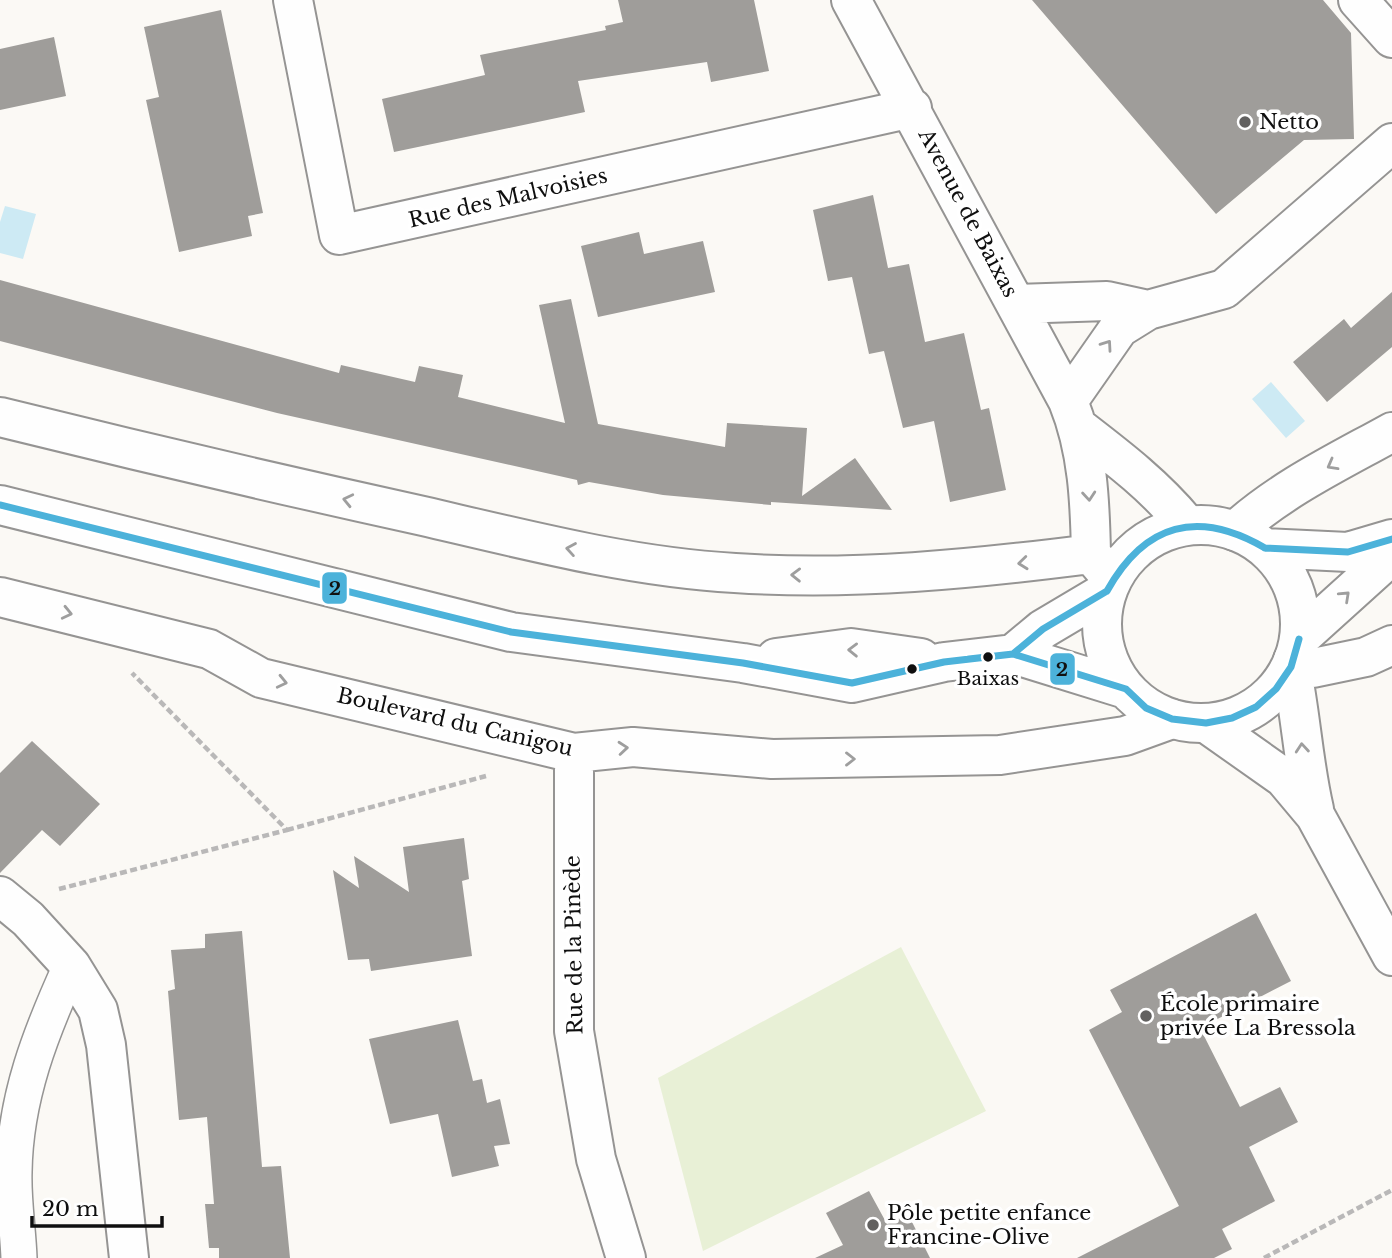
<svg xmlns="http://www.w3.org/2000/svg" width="1392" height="1258" font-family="'Libre Baskerville',serif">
<rect width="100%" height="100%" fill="#fbf9f5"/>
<path fill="#e8f0d6" d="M901 947 986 1111 703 1251 658 1078Z"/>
<path fill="#cdeaf4" d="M5 206 36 214 23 259 0 253V222Z
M1271 382 1305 421 1286 438 1252 399Z"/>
<path fill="#9f9d9a" d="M618 0H754L769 71 711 82 707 62 578 81 585 112 394 152 382 99 485 75 480 55 606 30 605 26 623 22Z
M1032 0H1323L1351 33 1354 139 1304 140 1216 214Z
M221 10 263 213 248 216 252 236 179 252 146 100 159 97 144 27Z
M54 37 66 96 0 110V49Z
M873 195 888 268 909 264 925 342 964 333 981 410 989 408 1006 490 950 502 934 421 903 428 884 351 869 354 852 277 828 281 813 210Z
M639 232 644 254 703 241 715 292 598 317 581 246Z
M0 280 339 373 341 365 415 382 419 366 463 375 458 397 565 423 539 305 571 299 598 424 725 447 727 423 807 428 802 496 855 458 892 510 771 502V505L663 495 589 482 578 485 577 480 277 413 0 341Z
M1392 292V347L1327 402 1293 362 1344 319 1351 328Z
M32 741 100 804 60 846 42 830 0 873V773Z
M464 838 469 879 462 881 472 956 371 971 369 959 348 960 333 870 359 888 354 856 409 892 403 847Z
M1256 913 1291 981 1200 1028 1240 1107 1280 1087 1298 1122 1249 1147 1275 1201 1222 1229 1232 1249 1214 1258H1077L1179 1206 1089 1030 1122 1012 1110 990Z
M242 931 262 1167 281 1166 290 1258H219V1248H209L205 1204H214L207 1117 179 1120 168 991 175 989 171 950 205 948V934Z
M458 1020 473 1081 482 1079 487 1103 500 1099 510 1144 494 1146 499 1166 452 1177 438 1114 390 1124 369 1039Z
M869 1191 887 1224 908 1214 930 1258H815L843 1245 826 1213Z"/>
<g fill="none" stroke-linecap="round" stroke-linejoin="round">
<defs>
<path id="pedestrian" d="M19 1258C18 1230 13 1200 14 1172 15 1097 41 1032 71 966"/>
<path id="minor" d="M293 0 339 235 912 108
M851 0 1068 401C1088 450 1090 502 1091 554L1108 574
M1358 0 1392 38
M1016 304 1107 301 1148 310 1119 328 1068 401
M1148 310 1224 289 1392 143
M0 417C141 452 282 485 423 516 526 540 630 567 735 573 853 581 974 569 1091 554
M1079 428C1118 458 1156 487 1187 525
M1235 531C1281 489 1338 462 1392 432
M0 597 209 649 261 678 574 753 633 747 772 759 1000 755 1125 736 1172 719
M1293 660 1313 668 1366 657 1392 645
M1291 667C1301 715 1303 762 1314 809
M1206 723 1284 778 1315 815 1392 956
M574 753V1031L596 1159 626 1258
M0 896 28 919 71 966 98 1010 106 1045 129 1258"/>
<path id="tertiary" d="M0 505 511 632 743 663 852 683 944 662 1013 654 1126 689
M1102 624a99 99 0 1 1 198 0a99 99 0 1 1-198 0Z
M1265 548 1348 552 1392 539
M1299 639 1392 555
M1013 654 1043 629 1107 591
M776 658 851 648 921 658"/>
</defs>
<use href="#pedestrian" stroke="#959493" stroke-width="38"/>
<use href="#minor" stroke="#959493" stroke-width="42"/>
<use href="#tertiary" stroke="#959493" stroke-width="42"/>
<path stroke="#b9b8b8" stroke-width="4.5" stroke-dasharray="7 3.5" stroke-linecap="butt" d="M287 830 486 776
M59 889 287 830 132 673
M1264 1258 1392 1190"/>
<use href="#pedestrian" stroke="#fefefe" stroke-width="35"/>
<use href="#minor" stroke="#fefefe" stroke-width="38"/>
<use href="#tertiary" stroke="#fefefe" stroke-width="38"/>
<defs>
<path id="bus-1" d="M0 505 511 632 743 663 852 683 944 662 1013 654 1126 689 1146 708 1172 719 1206 723 1232 718 1256 707 1276 689 1291 667 1299 639
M1265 548 1348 552 1392 539
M1107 591C1145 523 1198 509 1265 548
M969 659 1013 654 1043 629 1107 591"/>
</defs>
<use href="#bus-1" stroke="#fff" stroke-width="12"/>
<use href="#bus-1" stroke="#4cb2da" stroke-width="7"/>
</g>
<defs><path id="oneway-chevron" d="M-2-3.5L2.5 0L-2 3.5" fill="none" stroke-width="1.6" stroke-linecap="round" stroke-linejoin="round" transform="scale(1.75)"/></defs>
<g stroke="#9e9e9e">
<use href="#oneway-chevron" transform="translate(1107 345) rotate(-55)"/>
<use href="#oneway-chevron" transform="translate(1332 465) rotate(151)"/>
<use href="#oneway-chevron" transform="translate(1089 496) rotate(85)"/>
<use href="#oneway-chevron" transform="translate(348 500) rotate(-167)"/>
<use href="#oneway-chevron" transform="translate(571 549) rotate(-170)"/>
<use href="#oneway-chevron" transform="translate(1023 563) rotate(174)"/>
<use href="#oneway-chevron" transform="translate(796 575) rotate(-179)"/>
<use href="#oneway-chevron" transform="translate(1345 596) rotate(-43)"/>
<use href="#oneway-chevron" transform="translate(67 613) rotate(13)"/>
<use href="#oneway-chevron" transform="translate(853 650) rotate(-179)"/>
<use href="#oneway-chevron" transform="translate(282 682) rotate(13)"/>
<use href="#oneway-chevron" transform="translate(623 748) rotate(-5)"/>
<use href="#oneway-chevron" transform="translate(1302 748) rotate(-95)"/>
<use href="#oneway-chevron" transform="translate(850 759)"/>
</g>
<g fill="#626160" stroke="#fff" stroke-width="2.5">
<circle cx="1245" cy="122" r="7"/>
<circle cx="1146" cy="1016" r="7"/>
<circle cx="873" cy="1225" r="7"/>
</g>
<g fill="#0f0f0f" stroke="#fff" stroke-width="2.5">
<circle cx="988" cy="657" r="6"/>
<circle cx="912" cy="669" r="6"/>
</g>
<g text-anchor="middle" stroke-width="7" stroke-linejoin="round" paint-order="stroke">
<g font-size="19" fill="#0f0f0f" stroke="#fff">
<text x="988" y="685">Baixas</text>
</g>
<g font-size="21" fill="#0f0f0f" stroke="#fff" text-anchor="start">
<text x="1259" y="129">Netto</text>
<text x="1160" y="1011">École primaire<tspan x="1160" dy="24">privée La Bressola</tspan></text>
<text x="887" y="1220">Pôle petite enfance<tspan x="887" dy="24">Francine-Olive</tspan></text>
</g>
<g font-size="21" fill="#0f0f0f" stroke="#fff">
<text transform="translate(508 198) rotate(-13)" y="7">Rue des Malvoisies</text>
<text transform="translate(968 213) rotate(62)" y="7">Avenue de Baixas</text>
<text transform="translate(455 722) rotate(13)" y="7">Boulevard du Canigou</text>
<text transform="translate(574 945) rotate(-91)" y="7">Rue de la Pinède</text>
</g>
</g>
<g stroke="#fff" stroke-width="2.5">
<rect x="321" y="571" width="27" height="34" rx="7" fill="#4cb2da"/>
<rect x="1049" y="652" width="27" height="34" rx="7" fill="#4cb2da"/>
</g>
<g font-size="19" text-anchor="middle" font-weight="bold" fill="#111">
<text x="335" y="595">2</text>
<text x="1062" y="676">2</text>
</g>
<path d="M32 1216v10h130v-10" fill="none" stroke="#0f0f0f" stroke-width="3.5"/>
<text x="42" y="1216" font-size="21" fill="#0f0f0f" stroke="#ffffff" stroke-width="5" paint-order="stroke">20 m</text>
</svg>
